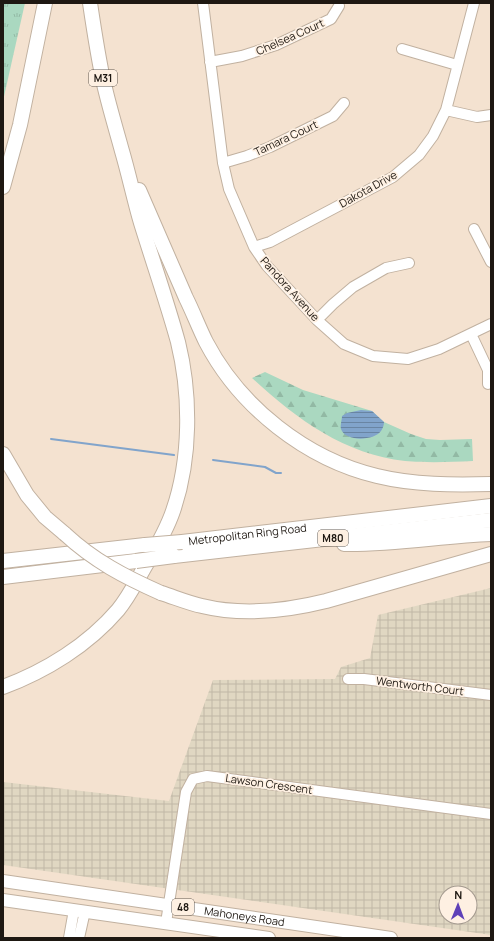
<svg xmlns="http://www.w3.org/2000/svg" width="494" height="941" font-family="Manrope,sans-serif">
<defs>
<pattern id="industrial-grid" width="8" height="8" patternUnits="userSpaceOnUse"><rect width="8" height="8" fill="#e0d7c2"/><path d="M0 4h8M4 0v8" fill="none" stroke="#c0b8a6"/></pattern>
<pattern id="grass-tufts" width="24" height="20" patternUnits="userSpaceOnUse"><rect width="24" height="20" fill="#aad8c0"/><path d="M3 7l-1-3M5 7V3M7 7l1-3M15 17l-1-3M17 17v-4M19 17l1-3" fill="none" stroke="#92b9a4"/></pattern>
<pattern id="forest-firs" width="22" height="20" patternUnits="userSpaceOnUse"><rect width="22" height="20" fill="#aad8c0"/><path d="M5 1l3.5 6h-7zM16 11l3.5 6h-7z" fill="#92b9a4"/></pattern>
<pattern id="water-rules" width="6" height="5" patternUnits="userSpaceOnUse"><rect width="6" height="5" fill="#81a4cb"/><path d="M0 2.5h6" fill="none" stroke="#6985a3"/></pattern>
</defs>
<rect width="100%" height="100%" fill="#f4e2d0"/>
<path fill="url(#industrial-grid)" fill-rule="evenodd" d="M491 588V935L3 865V782L169 801 213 680 335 679 341 667 370 658 378 615ZM446 893H470V917H446Z"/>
<path fill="url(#grass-tufts)" d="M3 3H25L3 101Z"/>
<path fill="url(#forest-firs)" d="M265 372 303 390 372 411 384 422 411 434 426 439 440 440 472 439 473 461C450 462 428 463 405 461 345 455 295 418 252 378Z"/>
<path fill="url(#water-rules)" d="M361 410 372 411 384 422C384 425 383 428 381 431 374 441 345 442 341 429 340 425 342 420 342 416L347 413Z"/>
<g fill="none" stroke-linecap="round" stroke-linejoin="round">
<path stroke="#81a4cb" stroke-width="2" d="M51 439 174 455
M213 460 265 467 276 473H281"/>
<defs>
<path id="minor" d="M203 3 223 163 229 189 254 247 267 266 317 320 344 344 373 356 408 359 439 349 491 324
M402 49 457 65
M210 62 242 56 276 45 331 19 339 6
M446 110 477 117 491 115
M223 163 247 156 270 147 333 116 344 103
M474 229 491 262
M254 247 270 242 393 177 419 155 433 136 446 110 474 3
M317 320 333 304 353 287 386 268 409 263
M471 334 488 370V384
M348 679H364L491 695
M166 923 186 792 193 779 207 776 491 814
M69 938 74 910
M79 938 85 911"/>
<g id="major">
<path id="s1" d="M3 881 391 938"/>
<path d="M3 900 269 938"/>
</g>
<g id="highway">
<path d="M3 187 20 125 45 3"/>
<path d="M139 190C155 226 170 262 186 298 193 312 199 328 206 342 240 407 306 459 377 476 414 485 453 485 491 484"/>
<path d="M3 454 27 495 45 517 65 534"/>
<path id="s2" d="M182 542 491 506"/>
<path d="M344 544C393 545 442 536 491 534"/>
<path d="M174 556 491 520"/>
<path d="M3 561 145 545"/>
<path d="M3 577 136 561"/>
<path d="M161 593C174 597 188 603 202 606 243 616 286 611 326 601L491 554"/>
<path d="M3 687C46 671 88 645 118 610 128 598 135 584 143 570 154 551 166 532 173 511 191 459 191 395 178 342 167 302 153 262 141 223 134 199 129 175 122 151 116 129 109 106 104 84 98 57 94 30 90 3"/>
</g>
</defs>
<use href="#minor" stroke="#c1b1a0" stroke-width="12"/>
<use href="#major" stroke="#c1b1a0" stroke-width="14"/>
<use href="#highway" stroke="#c1b1a0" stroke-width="16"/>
<use href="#minor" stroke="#fff" stroke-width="10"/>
<use href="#major" stroke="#fff" stroke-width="12"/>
<use href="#highway" stroke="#fff" stroke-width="14"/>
<defs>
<path id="highway-bridge" d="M65 534C94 561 125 577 161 593
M145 545 182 542
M136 561 174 556"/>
</defs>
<use href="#highway-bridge" stroke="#c1b1a0" stroke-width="16" stroke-linecap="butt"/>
<use href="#highway-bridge" stroke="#fff" stroke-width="14"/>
</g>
<g text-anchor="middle" stroke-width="3.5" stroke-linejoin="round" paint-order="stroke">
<g fill="#fef0e2" stroke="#615950" stroke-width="1">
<rect x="89" y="70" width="28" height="16" rx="3"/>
<rect x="318" y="530" width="30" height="16" rx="3"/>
<rect x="172" y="899" width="22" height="16" rx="3"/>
</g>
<g font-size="10" font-weight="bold" fill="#1e1812">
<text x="103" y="82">M31</text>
<text x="333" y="542">M80</text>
<text x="183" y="911">48</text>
</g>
<g font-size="11" fill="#1e1812" stroke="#fef0e2">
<text transform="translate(290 37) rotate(-24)" y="4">Chelsea Court</text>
<text transform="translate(286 138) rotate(-25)" y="4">Tamara Court</text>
<text transform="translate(368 189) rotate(-29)" y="4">Dakota Drive</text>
<text transform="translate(290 289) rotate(48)" y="4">Pandora Avenue</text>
<text dy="4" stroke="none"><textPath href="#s2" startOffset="66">Metropolitan Ring Road</textPath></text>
<text transform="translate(420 686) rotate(7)" y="4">Wentworth Court</text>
<text transform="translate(269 784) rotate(8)" y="4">Lawson Crescent</text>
<text dy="4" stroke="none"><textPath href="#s1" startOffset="244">Mahoneys Road</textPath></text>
</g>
</g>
<rect width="494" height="941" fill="none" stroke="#1e1812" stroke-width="8"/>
<g transform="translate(458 905) rotate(1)"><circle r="19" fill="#fef0e2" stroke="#a49a8f"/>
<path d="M0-3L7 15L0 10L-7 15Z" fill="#5e40b8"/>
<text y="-6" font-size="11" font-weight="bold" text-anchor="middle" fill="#1e1812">N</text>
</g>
</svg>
